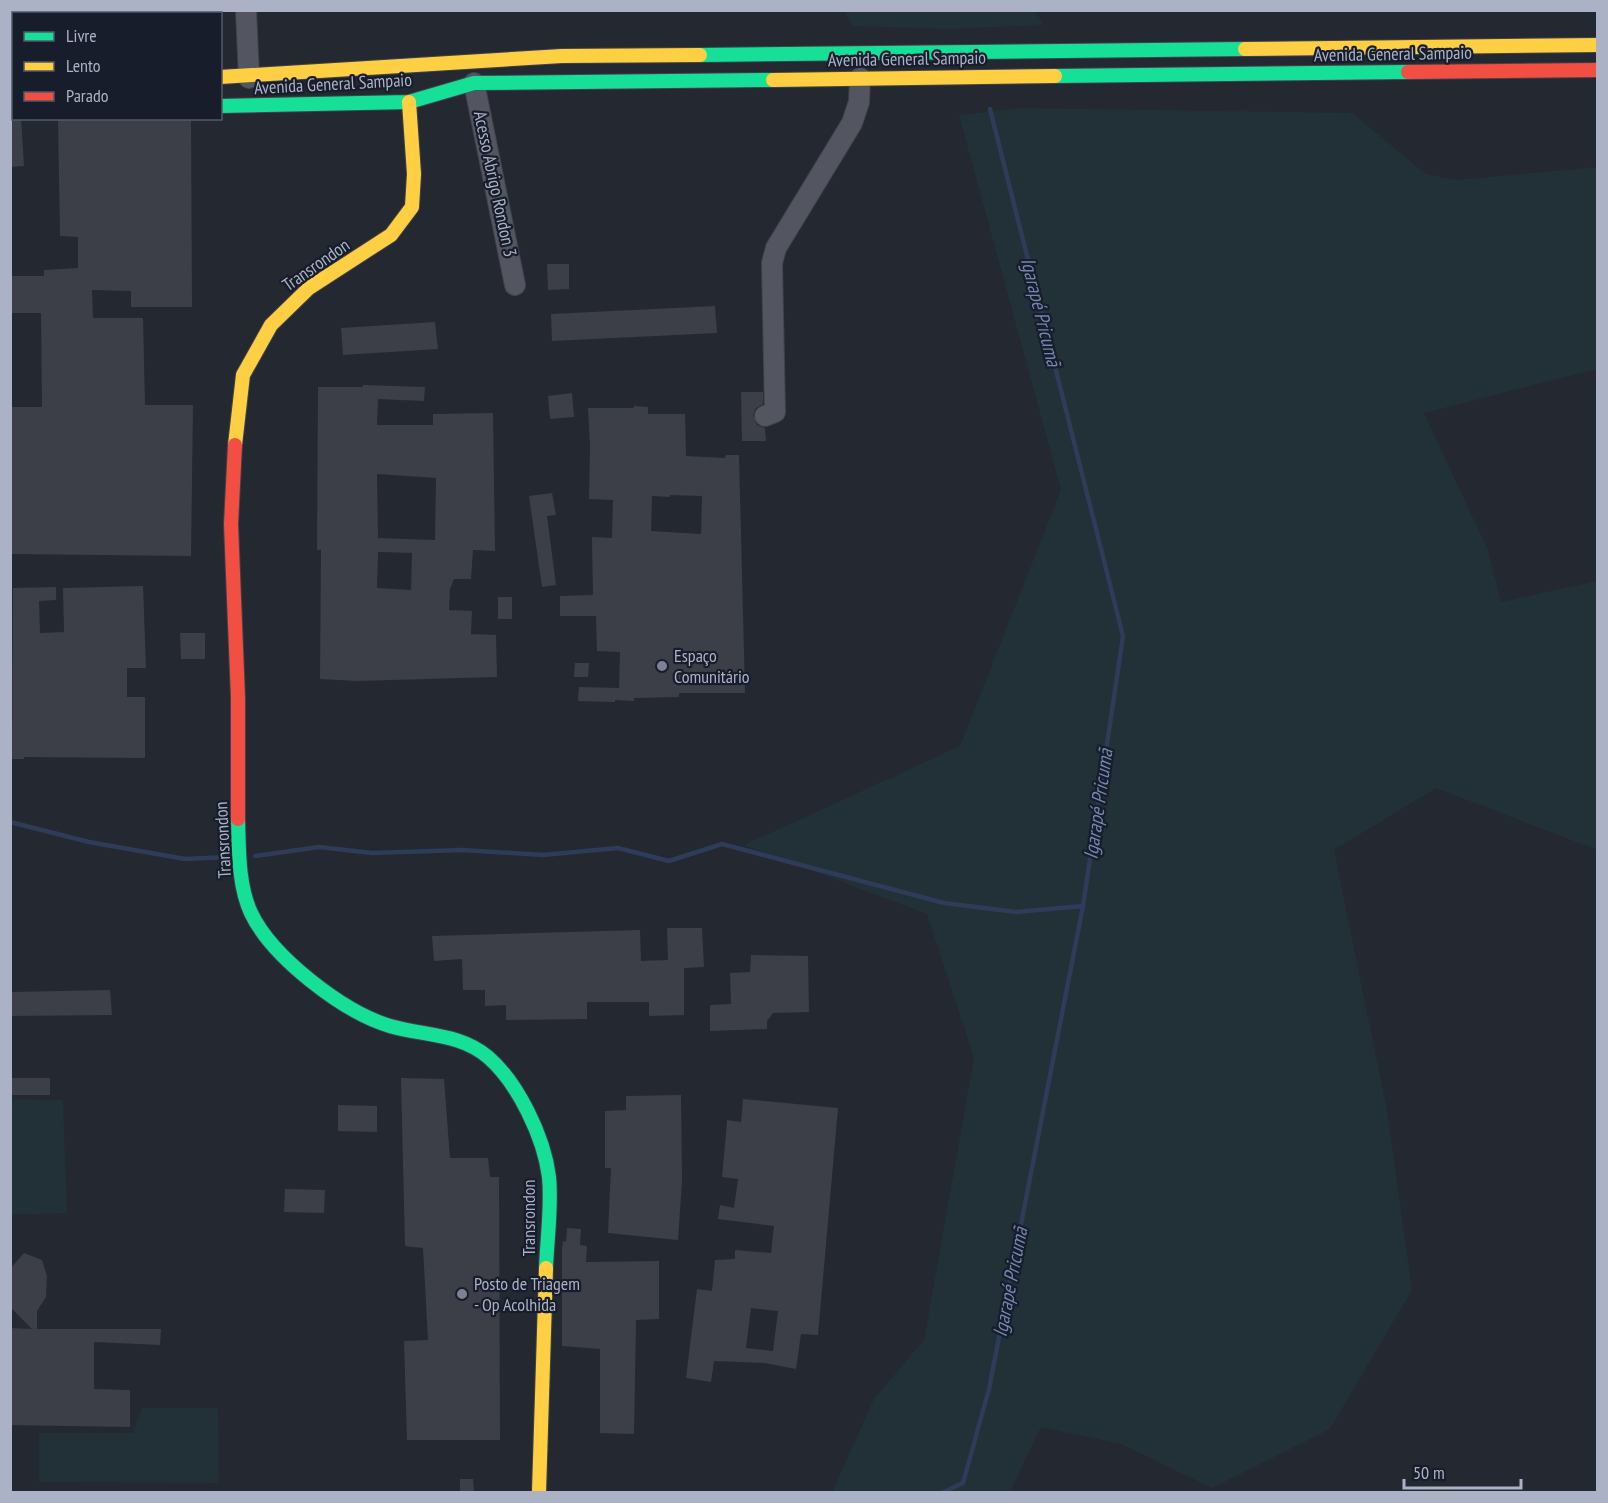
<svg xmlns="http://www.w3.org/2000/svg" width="1608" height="1503" font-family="'PT Sans Narrow',sans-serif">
<rect width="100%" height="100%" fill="#242831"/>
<path fill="#213137" d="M845 11H1035L1044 25 950 29 852 26Z
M1020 108 1352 113 1426 174 1456 180 1597 167V369L1424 413 1488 550 1501 602 1597 581V850L1436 788 1334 850 1387 1110 1412 1290 1330 1429 1212 1488 1121 1444 1041 1427 1010 1492H832L874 1399 924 1340 974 1058 927 914 744 845 960 746 1061 490 959 115Z
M11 1099 63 1100 67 1213 11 1215Z
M142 1408H218L219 1483 39 1482V1433H133Z"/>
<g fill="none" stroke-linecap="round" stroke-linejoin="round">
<path stroke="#2e3b59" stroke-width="4.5" d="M10 822 89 842 185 859 229 857
M255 856 319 847 372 853 462 850 543 855 618 848 669 861 722 844 944 903 1016 912 1083 906
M944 1492 963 1483 989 1389 1083 906 1123 636 990 109"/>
</g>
<path fill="#3c3f48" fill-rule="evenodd" d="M21 118 24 166 10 167V120Z
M191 118 192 307H131V291L92 290 93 318H143L145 405H193L191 556 12 554 11 407H42L41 313H10V276H44V270L78 268V237L60 236 58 119Z
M547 264H569V289L548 290Z
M715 306 717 333 552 341 551 314Z
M435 322 438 349 343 355 341 328Z
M363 385 425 387 424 401 378 399 377 425H433V414L493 413 495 551 473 550 471 579H454L450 589 449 610 472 611 471 634 496 635 497 677 357 681 320 679 321 550H317L318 387H363ZM377 474 436 478 435 540 378 538ZM378 552 412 553 411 590 377 588Z
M741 392H763V404L756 408 753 415 757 425 765 428 766 441H742Z
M572 393 574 417 550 419 548 396Z
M634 406 648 407V414H685L686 456 725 458 726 455H739L745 693H679V697L634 698V701L615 700V702L578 701 579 687 619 688 620 652 597 651 596 616H560V596L593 595 592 537 612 538 613 500 589 499 590 446 588 408H634ZM670 495 702 496 701 534 651 531 652 496 670 497Z
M552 493 556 515 547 516 556 585 542 587 529 496Z
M143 586 146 668H127V697H145V758L24 757V759H12L13 588 56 587V600L39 601 40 633 64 632 63 588Z
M498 597H512V619H498Z
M180 633H205V659H181Z
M575 663H589L588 677H574Z
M667 928H702L704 967 684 968V1015L649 1016V1002H587V1019L506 1020V1005L485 1006V990H463L462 959 434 961 432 936 640 930 641 961 668 960Z
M751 955 808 956 809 1012 773 1013 767 1021V1029L710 1031V1005L731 1004 730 973 750 972Z
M110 990 112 1015 10 1016V992Z
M10 1078H50V1095H10Z
M401 1078 444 1079 450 1158H488L490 1177H499L500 1440H407L404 1341 428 1340 423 1248 405 1246Z
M681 1095 682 1181 678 1240 608 1233 611 1168H605V1111L626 1110V1096Z
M743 1099 838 1108 818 1335 801 1334 796 1369 765 1363 714 1361 711 1382 686 1378 697 1289 712 1291 715 1260 735 1259V1250L771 1253 774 1226 718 1219 720 1205 734 1208 738 1179 722 1177 726 1134 727 1120 741 1122ZM751 1308 778 1311 773 1351 746 1348Z
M338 1105 377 1106V1132L338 1131Z
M285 1189 325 1190 324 1213 284 1212Z
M567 1228 581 1229 580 1245 587 1246 586 1262 659 1261V1319L636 1320 634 1434 600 1433V1349L562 1346V1248L563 1241 566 1242Z
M24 1253 42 1260 47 1276 46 1297 37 1311V1329H161L160 1345 94 1342V1389L130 1390V1427L10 1425V1328L32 1329 10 1307V1269Z
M460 1479H473L474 1492H460Z"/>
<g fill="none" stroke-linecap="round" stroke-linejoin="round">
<defs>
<path id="street" d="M116 10V14
M246 10 249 78
M474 83 515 285
M765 416 775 412 772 263 776 248 852 123 859 102 860 78"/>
<path id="fast" d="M700 55 1245 49
M1055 76 1408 72
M10 104H14
M220 106 409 102 474 83 773 80
M238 819C239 849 238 885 251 913 272 957 343 1012 390 1026 424 1036 460 1033 488 1057 518 1083 544 1137 549 1177 552 1206 547 1239 546 1268"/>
<path id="slow" d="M1245 49 1598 45
M10 75H14
M220 77 562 56 700 55
M773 80 1055 76
M235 445 243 375 271 325 309 288 391 235 412 207 414 174 409 102
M539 1492 546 1268"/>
<path id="jam" d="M1408 72 1598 70
M235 445 231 524 238 698V819"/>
</defs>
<use href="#street" stroke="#40434a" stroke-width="22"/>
<use href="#fast" stroke="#40434a" stroke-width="16"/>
<use href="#slow" stroke="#40434a" stroke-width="16"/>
<use href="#jam" stroke="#40434a" stroke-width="16"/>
<use href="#street" stroke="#535660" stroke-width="20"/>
<use href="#fast" stroke="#16e098" stroke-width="14"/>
<use href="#slow" stroke="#ffcf43" stroke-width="14"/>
<use href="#jam" stroke="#f24e42" stroke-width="14"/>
</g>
<g fill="#7c8291" stroke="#171d2b" stroke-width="2">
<circle cx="662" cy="666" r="6"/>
<circle cx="462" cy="1294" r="6"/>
</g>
<g text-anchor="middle" stroke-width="4.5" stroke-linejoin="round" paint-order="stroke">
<g font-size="18" fill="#abb2c5" stroke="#171d2b">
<text transform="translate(1393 54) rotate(-1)" y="6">Avenida General Sampaio</text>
<text transform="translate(907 59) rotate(-1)" y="6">Avenida General Sampaio</text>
<text transform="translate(333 84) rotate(-3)" y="6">Avenida General Sampaio</text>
<text transform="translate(495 184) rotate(78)" y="6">Acesso Abrigo Rondon 3</text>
<text transform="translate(316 265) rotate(-35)" y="6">Transrondon</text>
<text transform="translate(223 840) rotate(-93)" y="6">Transrondon</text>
<text transform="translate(529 1218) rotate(-90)" y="6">Transrondon</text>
</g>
<g font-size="18" fill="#abb2c5" stroke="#171d2b" text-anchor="start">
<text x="674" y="662">Espaço<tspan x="674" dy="21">Comunitário</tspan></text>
<text x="474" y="1290">Posto de Triagem<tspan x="474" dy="21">- Op Acolhida</tspan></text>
</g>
<g font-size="20" font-style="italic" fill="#7286af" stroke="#171d2b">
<text transform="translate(1041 312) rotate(76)" y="7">Igarapé Pricumã</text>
<text transform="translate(1098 804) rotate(-82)" y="7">Igarapé Pricumã</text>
<text transform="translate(1010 1282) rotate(-79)" y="7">Igarapé Pricumã</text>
</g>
</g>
<rect width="1608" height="1503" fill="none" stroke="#abb2c5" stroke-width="24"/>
<rect x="12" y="12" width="210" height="108" fill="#171d2b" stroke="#525969" stroke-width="1.5"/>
<rect x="24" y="32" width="30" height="9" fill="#16e098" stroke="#525969" stroke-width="1.5"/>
<text x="66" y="42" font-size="18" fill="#abb2c5">Livre</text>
<rect x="24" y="62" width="30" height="9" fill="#ffcf43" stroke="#525969" stroke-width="1.5"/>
<text x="66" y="72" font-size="18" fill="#abb2c5">Lento</text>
<rect x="24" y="92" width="30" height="9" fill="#f24e42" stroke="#525969" stroke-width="1.5"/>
<text x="66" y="102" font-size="18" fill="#abb2c5">Parado</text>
<path d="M1404 1479v9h117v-9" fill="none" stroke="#abb2c5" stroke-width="3"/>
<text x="1413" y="1479" font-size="18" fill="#abb2c5" stroke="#171d2b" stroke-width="4.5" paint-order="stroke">50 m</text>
</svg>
